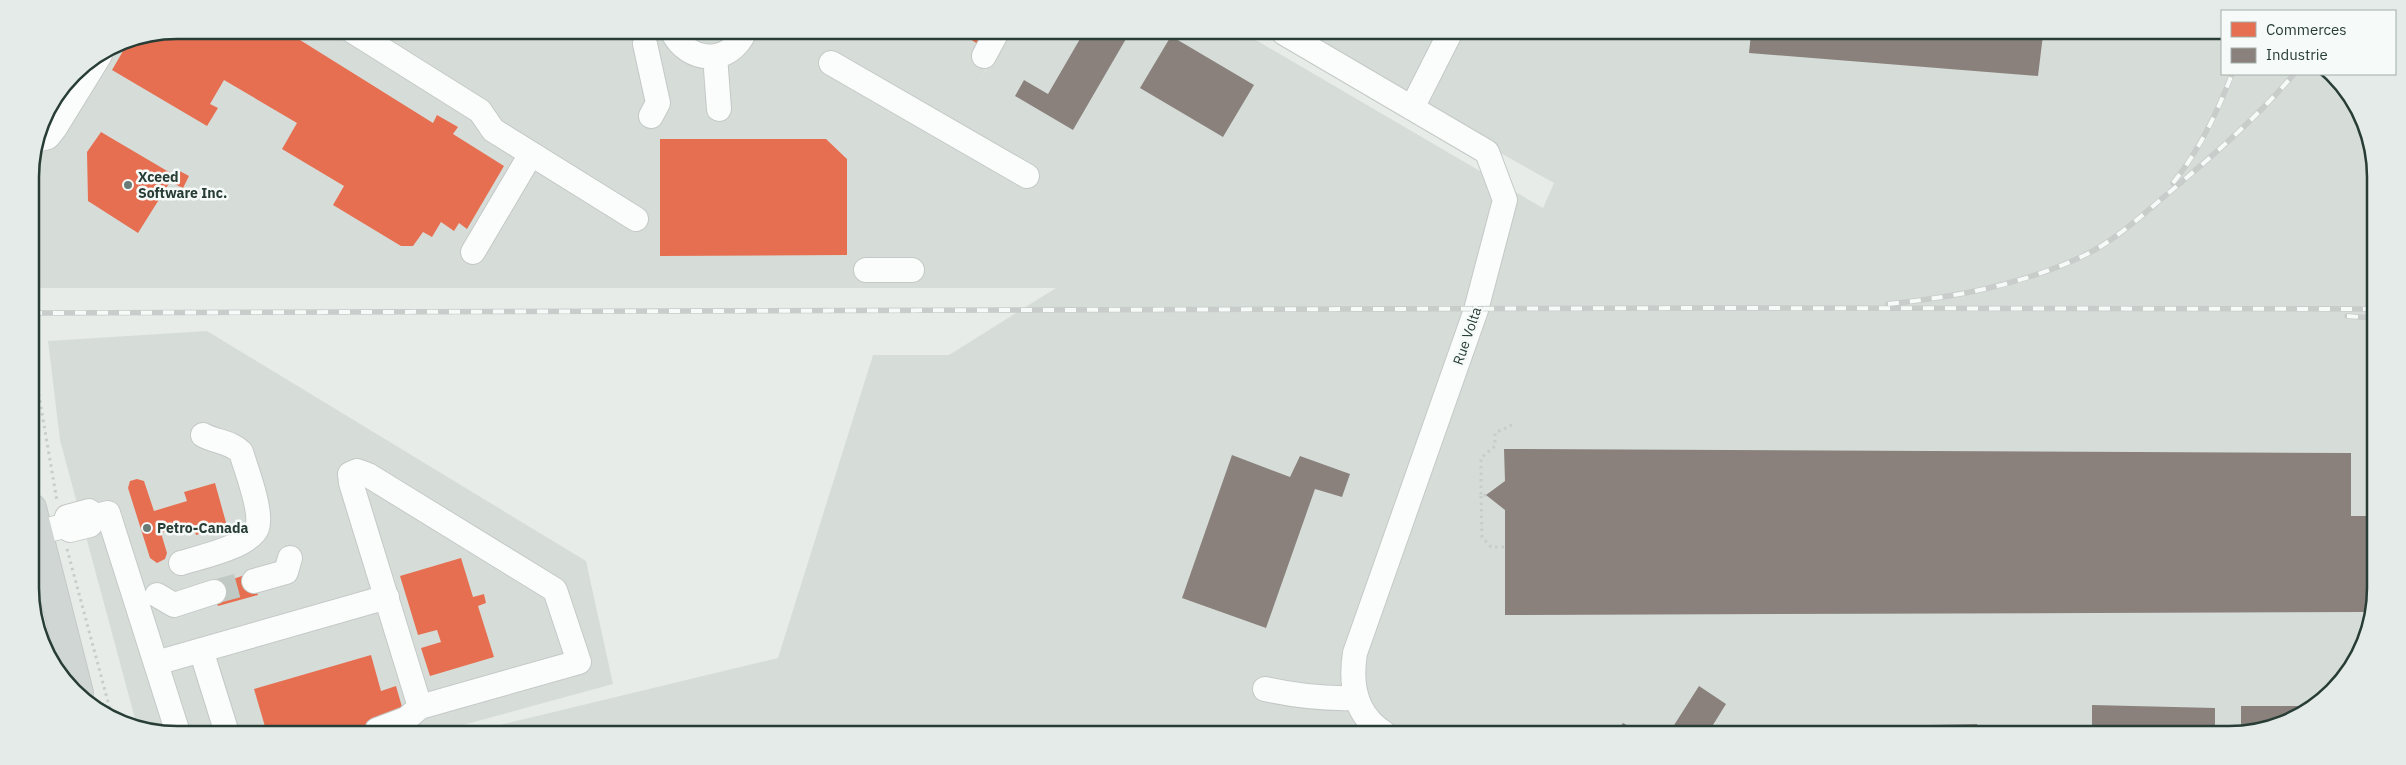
<svg xmlns="http://www.w3.org/2000/svg" width="2406" height="765" font-family="'IBM Plex Sans',sans-serif">
<rect width="100%" height="100%" fill="#e7ece9"/>
<path fill="#d6ddd9" d="M176 30 1009 32 980 79 1011 32 1244 33 1543 208 1554 183 1286 33 2222 35V74H2330L2340 80 2373 148 2371 627 2351 670 2319 705 2277 727 2239 735 475 731 778 658 873 355H949L1056 288H40L34 150 41 120 73 73 121 41Z
M207 331 586 561 613 684 441 731 138 730 60 440 48 341Z"/>
<path fill="#e76f51" d="M176 30H284L433 123 437 115 458 127 453 134 504 166 467 229 459 223 454 231 441 222 432 237 423 232 413 246H401L333 205 344 186 282 149 297 123 224 80 210 104 218 108 207 126 112 70 130 39Z
M959 32H989L981 46Z
M101 132 174 175 176 169 189 176 183 188 170 182 138 233 88 201 87 152Z
M660 139H826L847 159V255L660 256Z
M137 479 144 481 154 511 187 501 184 492 215 483 227 526 196 535 193 524 161 533 167 553 165 559 157 563 150 558 128 488 130 481Z
M461 558 473 597 484 594 486 603 478 606 494 657 430 676 421 648 441 642 437 630 418 635 400 576Z
M251 573 258 595 218 606 212 586Z
M371 655 381 691 396 686 404 714 348 730H266L254 689Z"/>
<path fill="#8a817c" d="M1084 32H1130L1073 130 1015 96 1024 80 1048 94Z
M1751 34H1922L2043 35 2038 76 1749 53Z
M1171 36 1254 85 1223 137 1140 88Z
M1504 449 2351 453V516H2369L2367 612 1505 615V510L1486 495 1505 481Z
M1232 455 1290 477 1300 456 1350 474 1342 497 1315 489 1266 628 1182 598Z
M1699 686 1726 704 1708 733H1669Z
M2092 705 2215 708V735L2092 734Z
M2241 706H2317L2277 727 2241 734Z
M1623 723 1641 733H1616Z
M1977 724V734H1930V725Z
M2011 725H2060L2059 734H2010Z"/>
<g fill="none" stroke-linecap="round" stroke-linejoin="round">
<path stroke="#c1c9c5" stroke-width="24" stroke-dasharray="24 12" stroke-linecap="butt" d="M214 592 254 581"/>
<defs>
<path id="minor" d="M351 30 480 111 493 130 636 219
M672 31C688 64 730 66 745 31
M1284 33 1487 152 1505 200 1476 310 1355 653C1350 684 1355 715 1384 733
M645 44 658 103 651 116
M715 56 719 109
M984 56 997 32
M831 63 1027 176
M1412 108 1450 33
M36 140 48 137 55 128 100 55
M473 252 531 154
M866 270H912
M96 516 108 513 177 730
M32 534 64 526 70 530 90 525 96 516 89 511 67 517 64 526
M181 563C200 557 249 547 257 528 263 512 246 469 241 452 231 442 216 442 203 435
M254 581 286 572 290 558
M157 595 174 605 214 592
M201 650 226 730
M156 663 387 597
M1265 689C1296 696 1324 699 1355 698
M377 730 406 719 420 707 579 662 555 590 368 475 357 471 350 474 351 483 420 707"/>
<path id="major" d="M32 508 79 693"/>
</defs>
<use href="#minor" stroke="#c4c9c6" stroke-width="26"/>
<use href="#major" stroke="#c3cac7" stroke-width="30"/>
<path stroke="#c7cdca" stroke-width="3" stroke-dasharray="2.5 4" stroke-linecap="butt" d="M31 349 57 501
M1486 495 1481 496V458L1495 446V433L1514 424
M1481 496 1482 537 1491 547H1505
M67 549 111 713"/>
<use href="#minor" stroke="#fbfcfc" stroke-width="24"/>
<use href="#major" stroke="#d0d6d4" stroke-width="28"/>
<defs>
<path id="rail" d="M2173 183C2199 151 2217 113 2232 74
M1888 304C1955 297 2022 285 2083 256 2113 242 2139 218 2165 196 2210 158 2256 119 2294 74
M31 313 1708 308 2372 309
M2347 316 2372 318"/>
</defs>
<use href="#rail" stroke="#c8ccca" stroke-width="5.5"/>
<use href="#rail" stroke="#f6faf8" stroke-width="4" stroke-dasharray="11" stroke-linecap="butt"/>
</g>
<g fill="#6a7a74" stroke="#f6faf8" stroke-width="2">
<circle cx="128" cy="185" r="5"/>
<circle cx="147" cy="528" r="5"/>
</g>
<g text-anchor="middle" stroke-width="5" stroke-linejoin="round" paint-order="stroke">
<g font-size="14" font-weight="bold" fill="#273d35" stroke="#f6faf8" text-anchor="start">
<text x="138" y="182">Xceed<tspan x="138" dy="16">Software Inc.</tspan></text>
<text x="157" y="533">Petro-Canada</text>
</g>
<g font-size="14" fill="#273d35" stroke="#f6faf8">
<text transform="translate(1467 336) rotate(-71)" y="5">Rue Volta</text>
</g>
</g>
<path d="M0 0H2406V765H0ZM177 39H2229A138 138 0 0 1 2367 177V588A138 138 0 0 1 2229 726H177A138 138 0 0 1 39 588V177A138 138 0 0 1 177 39Z" fill="#e5ebe8" fill-rule="evenodd"/>
<path fill="none" stroke="#273d35" stroke-width="2.5" d="M177 39H2229A138 138 0 0 1 2367 177V588A138 138 0 0 1 2229 726H177A138 138 0 0 1 39 588V177A138 138 0 0 1 177 39Z"/>
<rect x="2221" y="10" width="175" height="65" fill="#f6faf8" stroke="#a3aeaa"/>
<rect x="2231" y="22" width="25" height="15" fill="#e76f51" stroke="#a3aeaa"/>
<text x="2266" y="35" font-size="15" fill="#273d35">Commerces</text>
<rect x="2231" y="48" width="25" height="15" fill="#8a817c" stroke="#a3aeaa"/>
<text x="2266" y="60" font-size="15" fill="#273d35">Industrie</text>
</svg>
